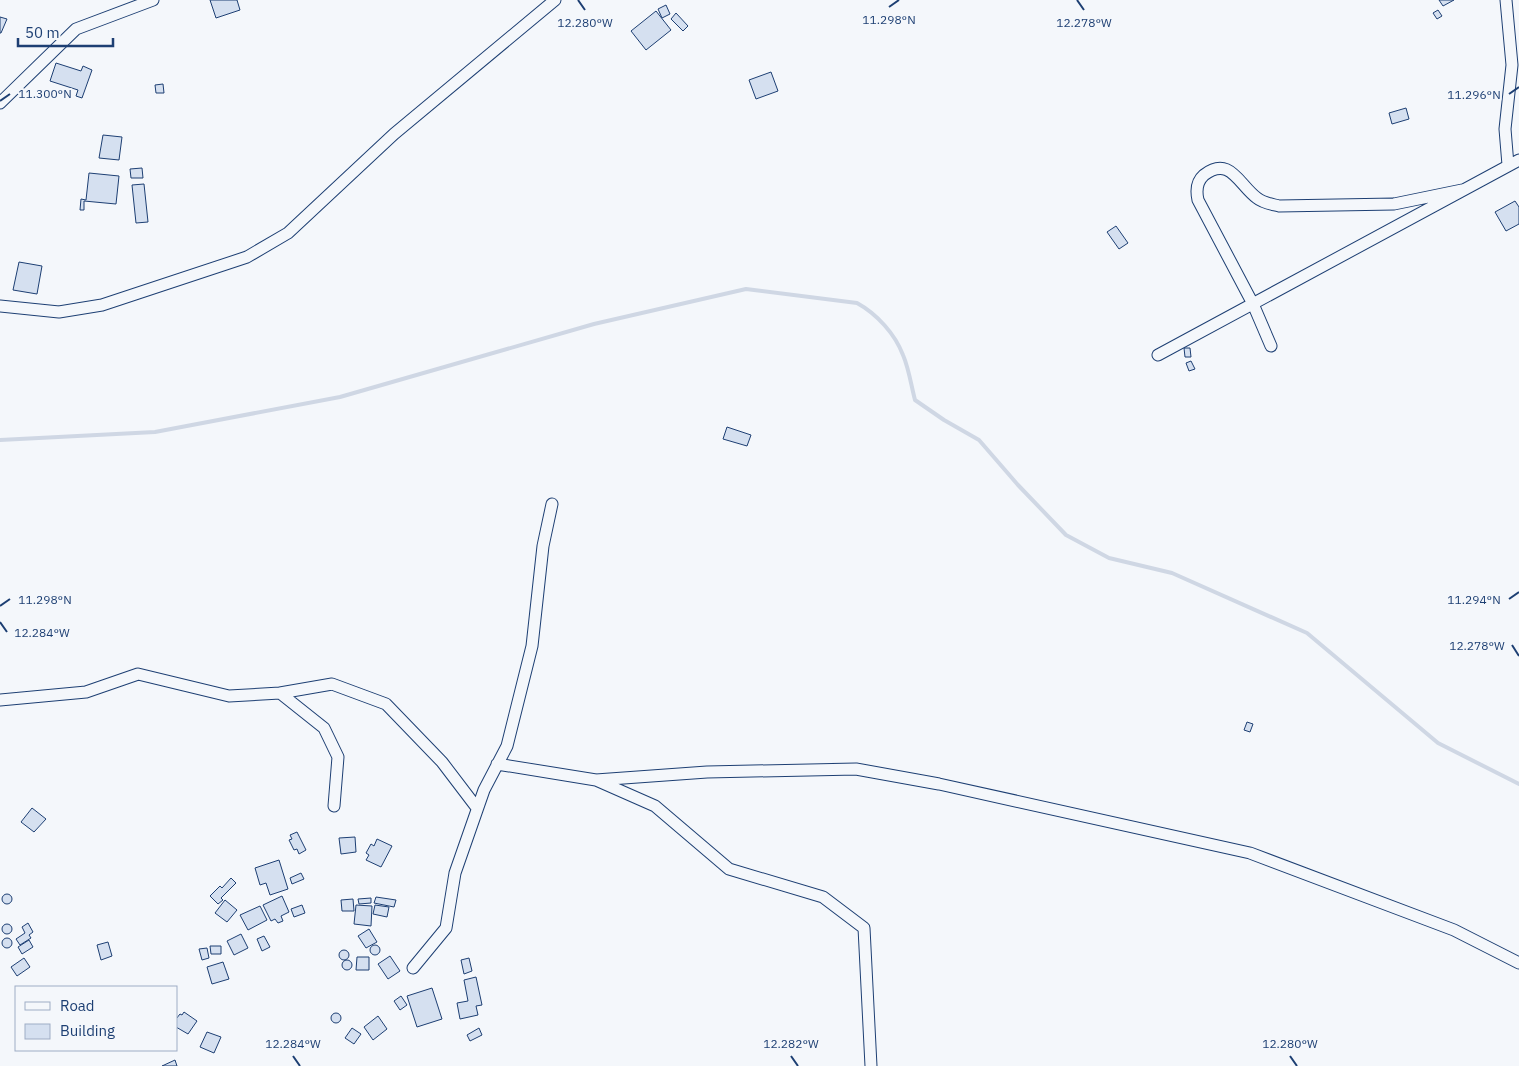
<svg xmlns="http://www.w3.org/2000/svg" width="1519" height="1066" font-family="'IBM Plex Sans',sans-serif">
<rect width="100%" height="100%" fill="#f4f7fb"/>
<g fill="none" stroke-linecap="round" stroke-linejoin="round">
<path stroke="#cfd7e4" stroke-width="4" d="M0 440 155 432 340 397 594 324 746 289 857 303C877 314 895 334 903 355 909 369 911 385 915 400L944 420 979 440 1018 485 1066 535 1109 558 1172 573 1307 633 1438 743 1519 784"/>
</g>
<path fill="#d5e0f0" stroke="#1d3f73" d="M210 0H237L240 10 216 18Z
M1439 0H1454L1443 6Z
M666 5 670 14 662 18 658 9Z
M1438 10 1442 16 1437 19 1433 13Z
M656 11 671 30 646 50 631 31Z
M676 13 688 26 683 31 671 19Z
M0 17 7 19 1 33H0Z
M56 63 81 71 83 66 92 70 82 98 76 96 78 90 50 81Z
M771 72 778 91 756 99 749 80Z
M163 84 164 93H156L155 85Z
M1406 108 1409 119 1392 124 1389 113Z
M103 135 122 137 119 160 99 158Z
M142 168 143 178H131L130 169Z
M89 173 119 176 116 204 84 201V210H80L81 199 86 200Z
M144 184 148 222 136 223 132 185Z
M1515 201 1519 207V224L1506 231 1495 212Z
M1116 226 1128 243 1119 249 1107 232Z
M19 262 42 266 37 294 13 290Z
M1184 348H1190L1191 357H1185Z
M1191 361 1195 369 1189 371 1186 363Z
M727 427 751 435 747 446 723 439Z
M1247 722 1253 724 1250 732 1244 730Z
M32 808 46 819 34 832 21 822Z
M297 832 306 850 299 854 297 849 294 850 289 840 292 839 290 835Z
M355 837 356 852 341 854 339 838Z
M377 839 392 846 381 867 366 860 369 855 366 853 371 844 374 846Z
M279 860 288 889 270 895 266 883 260 885 255 868Z
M301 873 304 879 292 884 290 878Z
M231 878 236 883 221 898 223 900 218 904 210 896 220 886 222 888Z
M2 899a5 5 0 1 1 10 0a5 5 0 1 1-10 0Z
M282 896 289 912 281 916 283 921 278 923 275 919 271 921 263 905Z
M376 897 396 900 394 907 374 903Z
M371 898V903L359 904 358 899Z
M353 899 354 911H342L341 900Z
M225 900 237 910 227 922 215 913Z
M302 905 305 913 294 917 291 909Z
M356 905 372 906 371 926 354 924Z
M375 905 389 907 387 917 373 914Z
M260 906 267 920 248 930 240 915Z
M28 923 33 932 29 935 31 938 20 945 16 939 25 933 22 927Z
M2 929a5 5 0 1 1 10 0a5 5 0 1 1-10 0Z
M369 929 377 942 366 948 358 936Z
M241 934 248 948 234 955 227 941Z
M264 936 270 947 262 951 257 939Z
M2 943a5 5 0 1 1 10 0a5 5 0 1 1-10 0Z
M29 940 33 947 22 954 18 947Z
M108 942 112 956 101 960 97 945Z
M370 950a5 5 0 1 1 10 0a5 5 0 1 1-10 0Z
M210 946H221V954H211Z
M207 948 209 958 202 960 199 949Z
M339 955a5 5 0 1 1 10 0a5 5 0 1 1-10 0Z
M390 956 400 971 388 979 378 964Z
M357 957H369V970H356Z
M24 958 30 967 17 976 11 967Z
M469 958 472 971 464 974 461 960Z
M342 965a5 5 0 1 1 10 0a5 5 0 1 1-10 0Z
M223 962 229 979 212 984 207 967Z
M476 977 482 1005 476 1006 478 1015 460 1019 457 1003 468 1001 464 980Z
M432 988 442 1019 417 1027 407 996Z
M401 996 407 1005 400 1010 394 1001Z
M184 1012 197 1021 188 1034 176 1027V1019L180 1014 182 1015Z
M331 1018a5 5 0 1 1 10 0a5 5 0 1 1-10 0Z
M378 1016 387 1029 373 1040 364 1027Z
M352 1028 361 1034 354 1044 345 1038Z
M479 1028 482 1035 470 1041 467 1035Z
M207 1032 221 1037 214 1053 200 1047Z
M175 1060 177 1066H162Z"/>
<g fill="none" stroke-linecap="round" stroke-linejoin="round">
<defs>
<path id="street" d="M1506 0 1512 65 1505 129 1508 165
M0 103 76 29 153 0
M0 306 59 312 102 305 247 257 288 233 394 134 555 0
M1271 346 1253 304 1198 200C1196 191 1196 182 1204 175 1230 155 1239 185 1257 198 1263 203 1271 204 1279 206L1394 204 1462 190
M1158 355 1519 160
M0 700 86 692 138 674 229 696 280 693
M497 764 596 780 655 806 729 869 823 897 864 928 871 1066
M596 780 707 772 856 769 939 784 1250 853 1454 930 1519 963
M334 806 338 757 324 728 280 693 332 684 386 704 442 762 477 808
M413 968 446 928 455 873 484 790 507 746 532 646 543 546 552 504"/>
</defs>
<use href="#street" stroke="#1d3f73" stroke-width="13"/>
<use href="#street" stroke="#f4f7fb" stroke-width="11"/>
</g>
<path fill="none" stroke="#1d3f73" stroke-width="2" d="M578 0 585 10M1077 0 1084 10M889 7 899 0M1509 94 1519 87M0 101 10 94M1509 599 1519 592M0 606 10 599M0 622 7 632M1512 645 1519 656M293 1056 300 1066M791 1056 798 1066M1290 1056 1297 1066"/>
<g font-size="12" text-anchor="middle" fill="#1d3f73" stroke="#f4f7fb" stroke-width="4" stroke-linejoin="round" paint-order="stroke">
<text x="889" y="24">11.298°N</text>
<text x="585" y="27">12.280°W</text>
<text x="1084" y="27">12.278°W</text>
<text x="45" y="98">11.300°N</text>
<text x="1474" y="99">11.296°N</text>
<text x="45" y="604">11.298°N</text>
<text x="1474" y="604">11.294°N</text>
<text x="42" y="637">12.284°W</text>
<text x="1477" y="650">12.278°W</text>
<text x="293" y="1048">12.284°W</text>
<text x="791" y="1048">12.282°W</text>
<text x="1290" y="1048">12.280°W</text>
</g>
<rect x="15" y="986" width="162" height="65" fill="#f4f7fb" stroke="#9eadc5"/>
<rect x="25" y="1002" width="25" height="8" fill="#f4f7fb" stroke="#9eadc5"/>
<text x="60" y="1011" font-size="15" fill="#1d3f73">Road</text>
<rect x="25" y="1024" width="25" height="15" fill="#d5e0f0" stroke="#9eadc5"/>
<text x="60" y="1036" font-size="15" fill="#1d3f73">Building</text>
<path d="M18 38v8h95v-8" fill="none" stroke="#1d3f73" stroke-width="2.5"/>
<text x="25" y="38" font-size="15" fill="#1d3f73" stroke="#f4f7fb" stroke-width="4" paint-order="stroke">50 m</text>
</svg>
